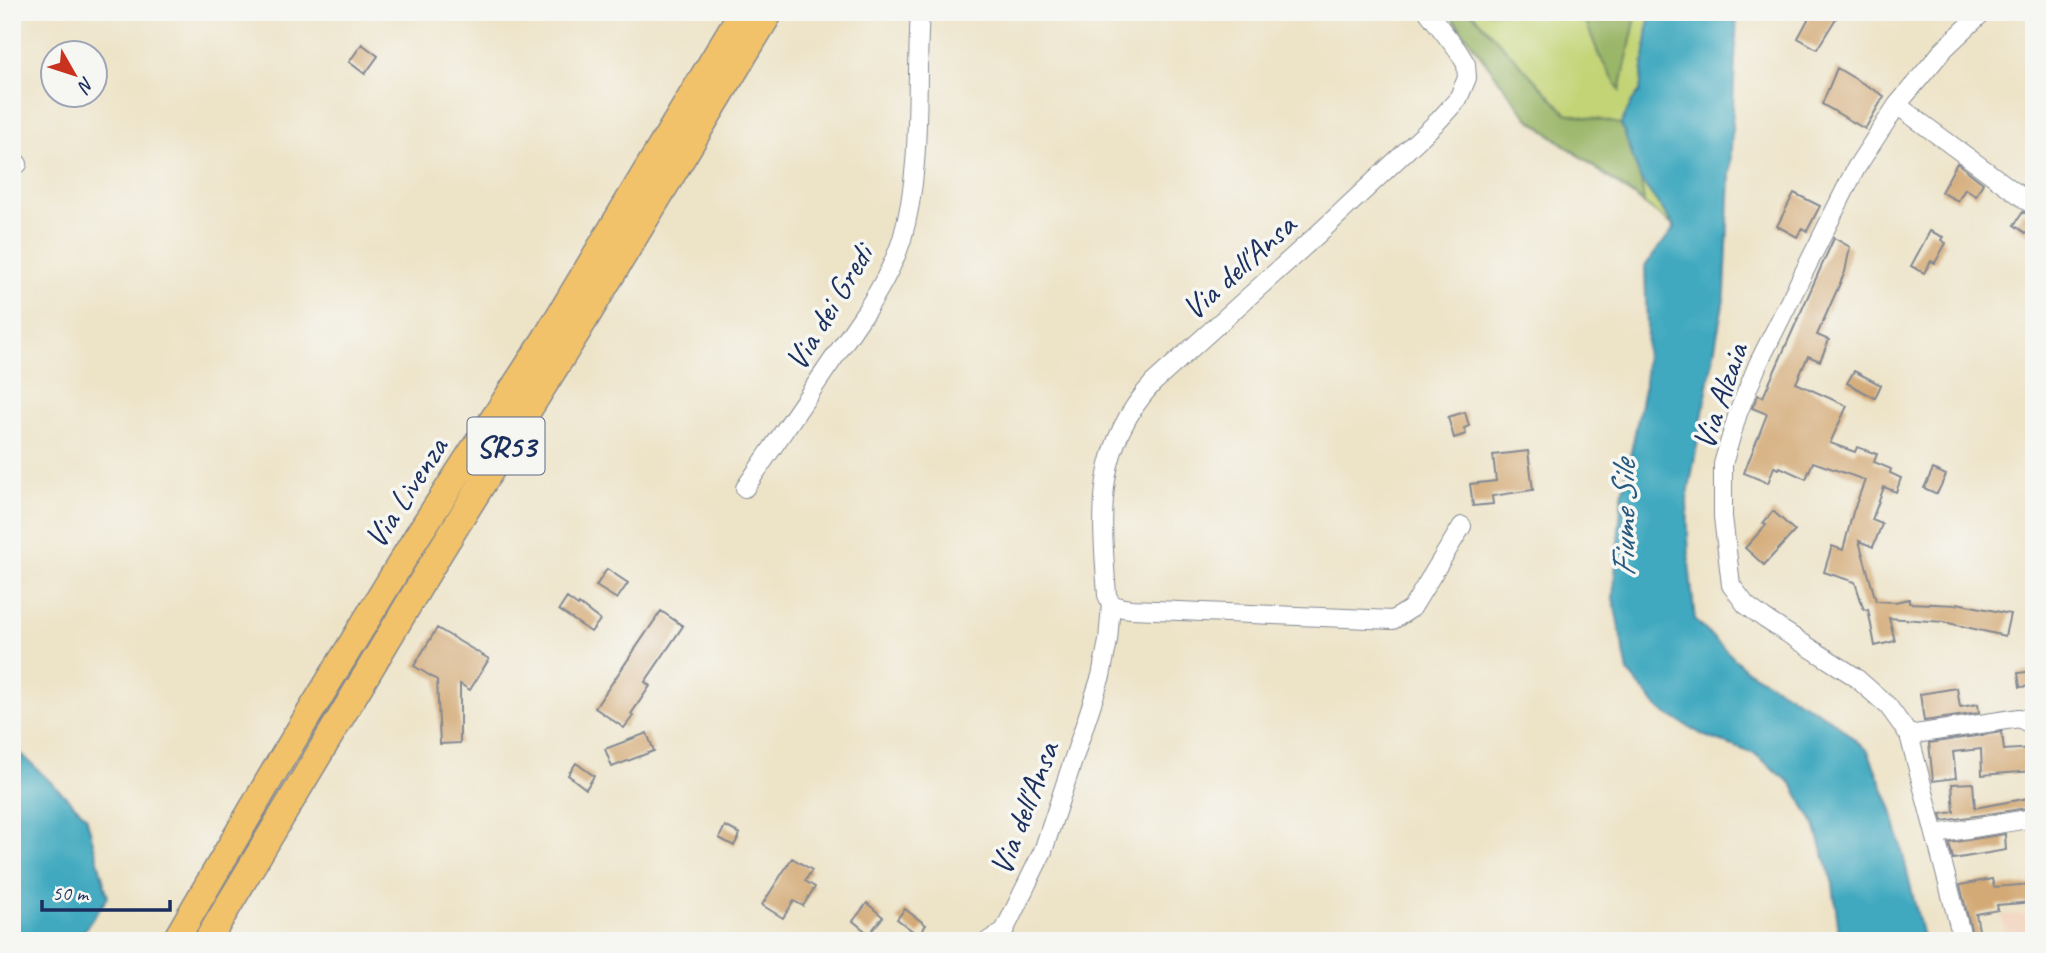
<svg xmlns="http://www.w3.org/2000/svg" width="2046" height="953" font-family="Caveat,sans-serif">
<rect width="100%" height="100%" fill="#f6f6f2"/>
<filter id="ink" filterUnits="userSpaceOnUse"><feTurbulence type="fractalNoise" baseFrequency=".0143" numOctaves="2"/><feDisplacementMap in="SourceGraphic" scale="14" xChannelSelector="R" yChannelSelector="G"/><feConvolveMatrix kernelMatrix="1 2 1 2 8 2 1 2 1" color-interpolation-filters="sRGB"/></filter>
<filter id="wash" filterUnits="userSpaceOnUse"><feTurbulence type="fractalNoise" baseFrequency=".00686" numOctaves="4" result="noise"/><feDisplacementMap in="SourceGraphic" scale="28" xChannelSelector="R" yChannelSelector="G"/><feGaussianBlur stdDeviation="1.57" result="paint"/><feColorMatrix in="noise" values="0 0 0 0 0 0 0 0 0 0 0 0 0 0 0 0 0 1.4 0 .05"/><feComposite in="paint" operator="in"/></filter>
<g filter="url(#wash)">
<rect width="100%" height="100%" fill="#ede3c7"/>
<path fill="#f3d4bf" d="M2034 914V941H2007L2002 915Z"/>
<path fill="#c3d476" stroke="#6f826a" stroke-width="2" d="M1448 12H1650L1640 91 1630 105 1641 180 1675 227 1528 118Z"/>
<path fill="#9ab667" stroke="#5a7262" stroke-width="2" d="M1448 12H1471L1566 113 1621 124 1641 180 1644 203 1528 118Z
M1582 12H1637L1620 91 1599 55Z"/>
<path fill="#3fa9bf" stroke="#2d6c8e" stroke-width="2" d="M1650 12H1737L1725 293 1687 500 1689 563 1695 620 1745 669 1833 721 1868 751 1892 810 1924 941H1840L1833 884 1815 825 1792 784 1755 754 1705 736 1660 710 1628 672 1613 598 1622 496 1645 384 1647 328 1645 266 1675 227 1641 180 1621 124 1630 105 1640 91Z
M12 745 86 816 108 897 80 936V941H12Z"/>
<g id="blocks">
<path fill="#d3a975" d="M1812 12H1840L1817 49 1798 38Z
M362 44 378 56 365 74 349 62Z
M1837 68 1884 96 1865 129 1822 104Z
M1957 163 1983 183 1976 196 1965 189 1958 201 1941 192Z
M1794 193 1820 206 1807 231 1802 228 1797 237 1777 226Z
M2023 212 2034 217V239L2014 225Z
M1930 231 1943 237 1941 240 1946 243 1935 263 1931 261 1924 273 1911 266Z
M1834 238 1850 247 1845 272 1817 335 1829 340 1820 361 1808 356 1796 383 1847 406 1830 443 1855 452 1857 447 1877 454 1874 462 1891 469 1890 473 1901 478 1896 492 1884 487 1872 520 1882 524 1873 547 1859 541 1876 601 1895 602 1909 599V603L1957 605V603L2010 614 2005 636 1944 622 1889 618 1895 641 1875 646 1868 609 1864 610 1855 582 1824 572 1832 546 1843 550 1853 512 1865 480 1813 462 1806 479 1780 467 1779 469 1774 467 1768 483 1744 473 1767 414 1752 408 1758 395 1763 397Z
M1854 371 1881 385 1875 398 1847 383Z
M1465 412 1469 426 1464 428 1466 434 1454 438 1448 417Z
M1528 451 1533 490 1492 496 1493 504 1473 506 1470 484 1496 481 1493 455Z
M1933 469 1946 475 1937 494 1924 488Z
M1773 511 1795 531 1764 565 1745 548 1766 525 1763 523Z
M607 569 628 583 617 599 596 586Z
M567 598 578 606 579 604 600 620 591 632 559 610Z
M661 611 683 626 645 682 650 686 631 714 633 716 624 728 595 708Z
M437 628 489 659 470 690 460 684V743L440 744 437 680 414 666Z
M2034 671V686L2020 687 2018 673Z
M1957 688 1960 707 1978 704 1979 713 1924 721 1920 694Z
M2002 732 2004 750 2034 748V771L1982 775 1981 749 1953 752 1956 778 1933 781 1929 743Z
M647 733 654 751 612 767 605 749Z
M576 763 594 776 586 789 568 775Z
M1973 783 1975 808 2034 797V807L1943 821 1941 814 1954 812 1952 784Z
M725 826 740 834 734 846 719 838Z
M2005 834 2006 850 1953 859 1949 843Z
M792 858 812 870 805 881 815 887 803 906 794 901 783 918 762 905Z
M1992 879 1994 887 2034 884V902L1997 905 1998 910 1976 914 1981 941H1974L1960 885Z
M867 903 883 917 869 934 853 921Z
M905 909 926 925 918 935 897 919Z"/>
</g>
</g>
<g filter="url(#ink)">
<use href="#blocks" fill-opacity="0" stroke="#848992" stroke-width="2"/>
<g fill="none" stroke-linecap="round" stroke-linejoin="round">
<defs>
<path id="minor" d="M1897 105 2034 206
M12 157 18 164
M745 488 866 311C880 289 894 265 902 239 923 166 915 87 920 12
M1111 604 1123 608 1132 609 1393 620 1412 608 1462 526
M1909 735 2019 718 2034 726
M1936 834 2034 818
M988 941 1004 931 1043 851 1101 676 1108 641 1111 604 1107 595C1101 513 1094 448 1153 383L1317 235 1439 120 1458 99 1467 78 1466 64 1458 51 1428 12
M1963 941 1909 735 1888 706 1854 676 1765 619 1746 605 1731 585 1723 517V464L1738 413 1758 364 1856 168 1897 105 1944 49 1983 12"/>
<path id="highway" d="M175 941 275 770 416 538 546 338 742 12
M207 941 441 550 577 332 770 12"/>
</defs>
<use href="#minor" stroke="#848992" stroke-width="20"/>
<use href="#highway" stroke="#848992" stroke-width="29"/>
<use href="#minor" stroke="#fff" stroke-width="18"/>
<use href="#highway" stroke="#f2c26a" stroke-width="26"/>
</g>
</g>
<g text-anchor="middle" stroke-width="7" stroke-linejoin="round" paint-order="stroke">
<rect fill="#f6f6f2" stroke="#5d6b8a" stroke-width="2" x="467.5" y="417.5" width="77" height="57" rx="5"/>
<g font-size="32" font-weight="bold" fill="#1b2f5e">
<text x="506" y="457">SR53</text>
</g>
<g font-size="33" fill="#1b2f5e" stroke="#f6f6f2">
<text transform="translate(1238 266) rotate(-42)" y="12">Via dell'Ansa</text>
<text transform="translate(828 307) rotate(-59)" y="12">Via dei Gredi</text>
<text transform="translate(1719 396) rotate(-71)" y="12">Via Alzaia</text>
<text transform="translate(405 492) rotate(-57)" y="12">Via Livenza</text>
<text transform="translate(1023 808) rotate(-69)" y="12">Via dell'Ansa</text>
</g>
<g font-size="35" font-style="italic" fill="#285a80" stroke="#f6f6f2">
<text transform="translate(1623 519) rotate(-90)" y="12">Fiume Sile</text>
</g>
</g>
<rect width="2046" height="953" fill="none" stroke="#f6f6f2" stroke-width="42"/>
<g transform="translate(74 74) rotate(129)"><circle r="33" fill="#f6f6f2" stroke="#9ea6b7" stroke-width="2"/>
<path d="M0-5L12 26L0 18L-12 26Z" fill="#c8321e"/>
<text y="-10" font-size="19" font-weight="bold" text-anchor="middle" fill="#1b2f5e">N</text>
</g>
<path d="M42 900v10h128v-10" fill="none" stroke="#1b2f5e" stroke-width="3.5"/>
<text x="52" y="900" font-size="21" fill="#1b2f5e" stroke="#f6f6f2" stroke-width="5" paint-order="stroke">50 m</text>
</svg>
